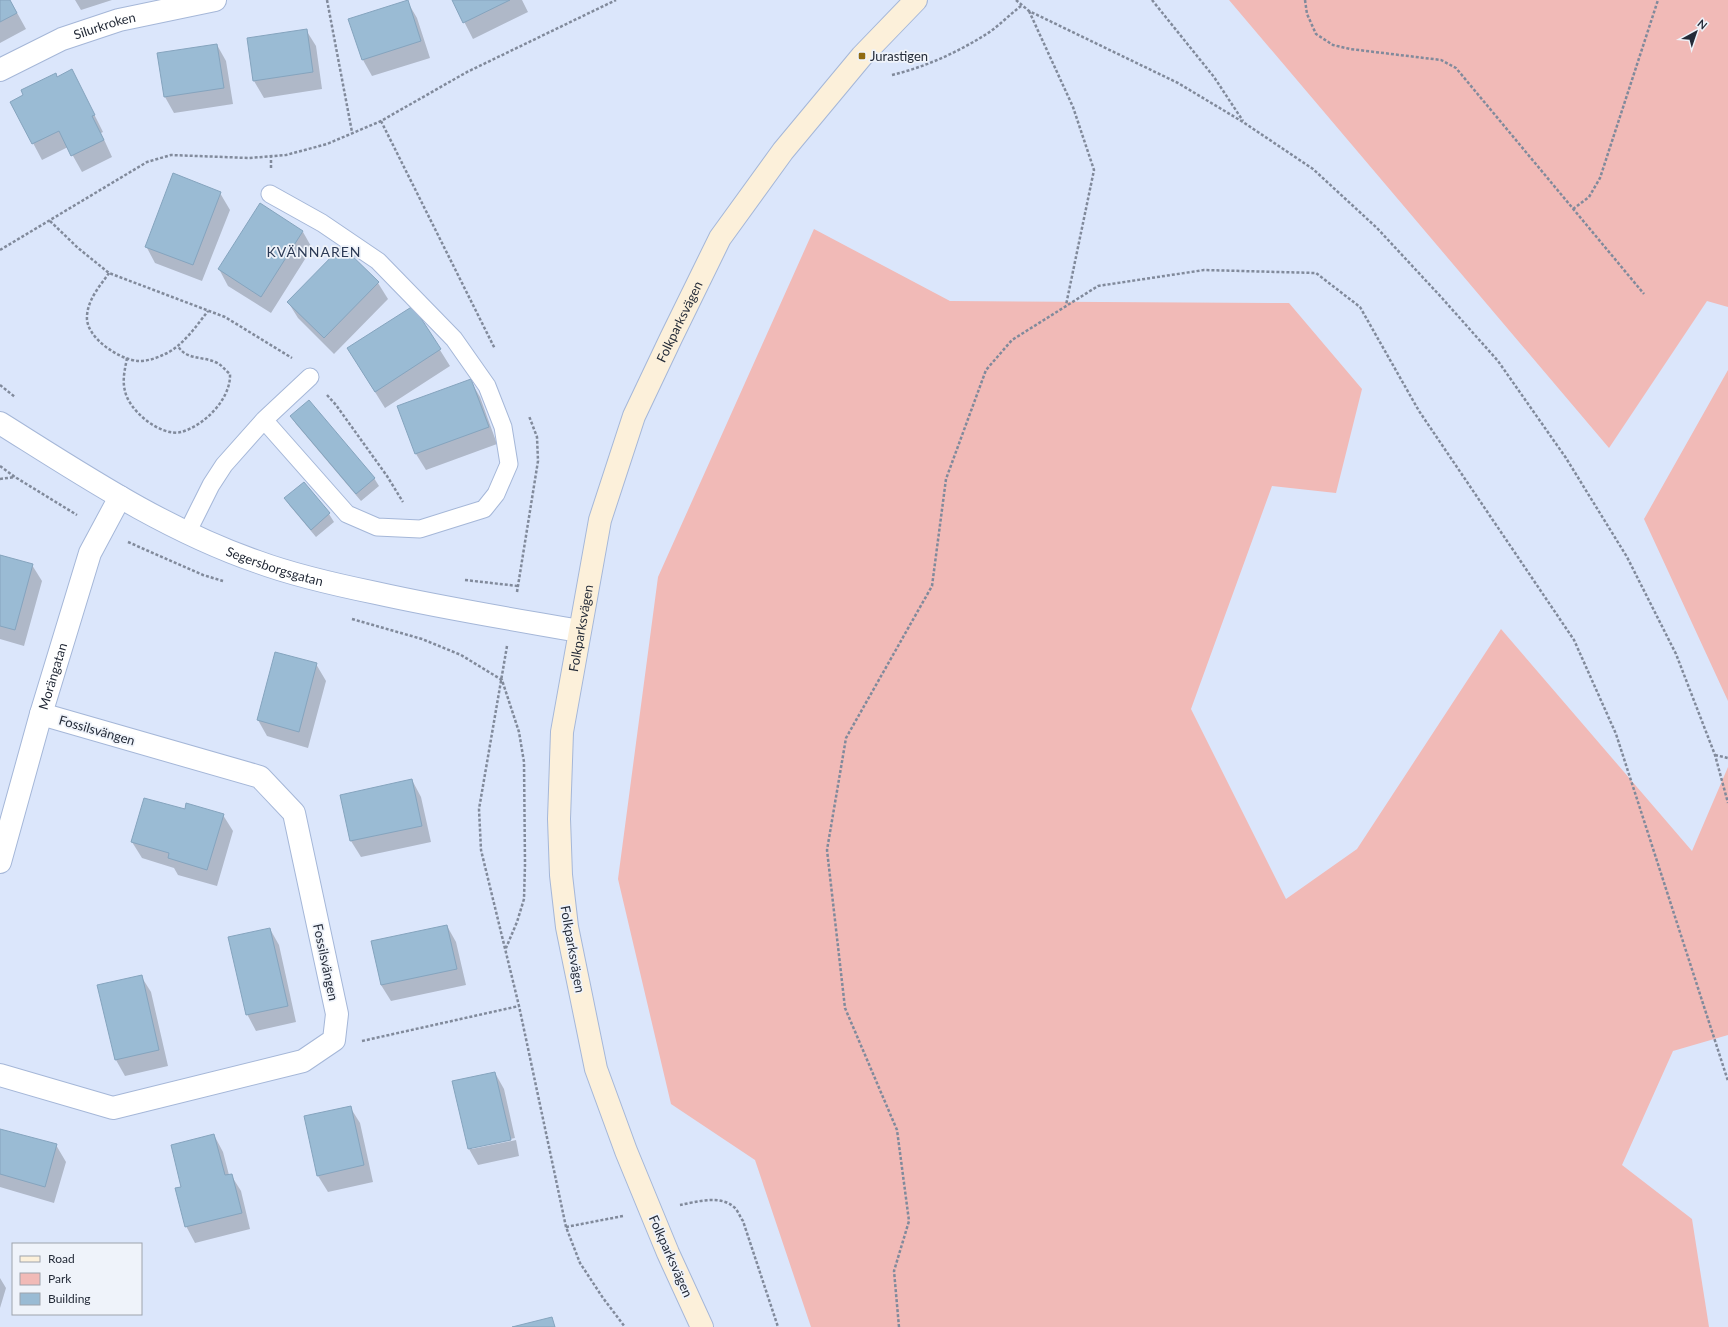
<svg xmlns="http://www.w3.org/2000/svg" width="1728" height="1327" font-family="Lato,sans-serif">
<rect width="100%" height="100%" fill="#dbe6fb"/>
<path fill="#f1bab7" d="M1229 0H1728V307L1707 301 1609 448Z
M814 229 950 301 1289 303 1362 389 1336 493 1272 486 1191 709 1286 899 1357 849 1501 629 1692 851 1728 767V1035L1673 1051 1622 1165 1692 1219 1709 1327H811L755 1160 671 1104 618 879 658 577Z
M1728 370V701L1644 519Z"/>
<path fill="#0003" d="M0 0H10L26 29 0 43Z
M75 0H112L81 10Z
M453 0H522L528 12 473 39Z
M407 1 417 18 430 58 372 76 363 60Z
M306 30 316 46 322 89 264 98 254 81 248 39Z
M217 45 226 61 233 104 174 113 165 97 158 54Z
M72 70 103 132 101 133 112 157 82 172 68 147 42 160 33 143 57 78Z
M220 193 230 210 202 281 155 263 146 246Z
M303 232 312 248 271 313 228 286 219 269Z
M378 283 388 299 334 354 298 318 288 302Z
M413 307 450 366 385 408 348 349Z
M470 380 480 397 497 444 426 470 416 454 398 407Z
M291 417 374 478 379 486 361 501 296 424Z
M303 483 329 514 334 522 316 537 290 506 285 499Z
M0 556 32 565 42 581 24 646 0 639Z
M316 664 326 681 308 748 267 736 258 720Z
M412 780 421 797 431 842 361 857 351 841Z
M185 811 223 815 233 831 217 886 178 875 174 868 142 858 132 842Z
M447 926 456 942 466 985 391 1001 381 985 373 942Z
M270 929 279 945 296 1022 256 1031 247 1014Z
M141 976 151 992 168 1066 125 1076 116 1060 98 986Z
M495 1073 504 1089 515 1138 472 1147V1149L516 1140 519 1156 478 1165 469 1149 453 1082Z
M350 1107 360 1123 373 1182 328 1192 318 1176Z
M0 1130 56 1145 66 1162 54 1203 0 1187Z
M214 1135 223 1152 229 1175H231L241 1191 250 1229 195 1243 186 1226 182 1187Z
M0 1278 6 1288 0 1308Z"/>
<path fill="#9abbd4" stroke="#85a4be" d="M0 0H10L17 13 0 22Z
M408 0 421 41 362 60 348 19Z
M452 0H510L463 23Z
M307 29 313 72 253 81 247 38Z
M217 44 224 88 164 97 157 53Z
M72 69 95 115 92 116 104 140 71 156 59 131 32 144 10 102 23 95 21 90 56 73 57 77Z
M173 173 221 192 193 265 145 247Z
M260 203 303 231 261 297 218 269Z
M342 246 379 282 324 338 287 302Z
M413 306 441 349 375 392 347 348Z
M471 379 489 427 415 454 397 406Z
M309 400 375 478 356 494 290 416Z
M304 482 330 513 311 530 284 498Z
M0 555 33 564 15 630 0 626Z
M275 652 317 663 299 732 257 720Z
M412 779 422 826 350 841 340 795Z
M144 798 185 809 186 803 224 814 207 870 168 858 169 853 131 842Z
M447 925 457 969 381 985 371 941Z
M270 928 288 1006 246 1015 228 937Z
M142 975 159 1050 115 1060 97 985Z
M495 1072 511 1140 468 1149 452 1081Z
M351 1106 364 1165 317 1176 304 1116Z
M0 1129 57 1144 45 1187 0 1174Z
M214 1134 225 1175 232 1174 242 1213 185 1227 175 1188 181 1187 171 1145Z
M552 1317 555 1327H512Z"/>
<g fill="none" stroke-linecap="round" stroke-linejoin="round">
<defs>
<path id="service" d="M264 420 310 377
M187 533 211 485 224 465 264 420 347 514 377 527 420 529 484 509 496 494 509 464 503 427 487 386 454 339 378 261 322 223 270 194"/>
<g id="minor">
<path id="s1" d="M0 70 62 39 119 20 215 0"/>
<path id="s2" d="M0 862 41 714 90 553 120 497"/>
<path d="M0 1075 113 1108 303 1061 334 1040 337 1014 294 813 260 777 41 714"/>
</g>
<g id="tertiary">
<path id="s3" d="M0 423C83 475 165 530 258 562 296 576 337 585 376 593 443 608 511 619 579 631"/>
</g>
<g id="secondary">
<path id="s4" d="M702 1327 668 1253 626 1151 596 1069 567 927 561 875 559 819 562 732 600 520 634 416 671 338 720 238 783 151 862 56 916 0"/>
</g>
</defs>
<use href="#service" stroke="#a5b7d8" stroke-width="19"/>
<use href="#minor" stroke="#a5b7d8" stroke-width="24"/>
<use href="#tertiary" stroke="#a5b7d8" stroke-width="24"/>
<use href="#secondary" stroke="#a5b7d8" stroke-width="24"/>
<path stroke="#818a9b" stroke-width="2.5" stroke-dasharray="3 2" stroke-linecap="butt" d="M327 0 352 132
M1016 0 1029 11 1178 83 1243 122 1313 169 1377 228 1442 298 1498 361 1566 458 1627 557 1676 654 1715 755 1728 803
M1152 0 1214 77 1243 121
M1305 0 1307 14 1316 34 1333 45 1350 49 1441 60 1456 68 1644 294
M1029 11 1073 107 1094 170 1066 305
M892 75C925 67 956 53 985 35 998 27 1009 15 1021 6
M381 121 495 349
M271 168V157
M1573 209 1589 197 1600 178 1658 0
M50 221 78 248 109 273 225 317 292 358
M0 250 147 162 171 155 249 158 286 155 327 144 381 121 467 72 616 0
M109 273C100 286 88 299 87 316 85 337 119 360 139 361 148 361 157 358 165 354 183 346 197 325 208 311
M127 358C125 369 122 380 125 391 129 411 161 437 181 432 204 426 231 399 230 374 225 370 221 364 215 362 202 356 186 360 178 346
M0 385 15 397
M327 395 336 405 387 476 403 502
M0 466 15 477 77 515
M0 479 15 477
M128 542 203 575 223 581
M465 580 518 586
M517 592 538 461 537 437 529 416
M352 619 422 639 461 655 502 680 519 732 524 762 525 864 524 899 517 922 506 948
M507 646 479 809 481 850 519 1006 566 1227 580 1263 603 1298 625 1327
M1715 755 1728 758
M362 1041 519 1006
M680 1205C696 1202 721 1194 735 1208 738 1211 740 1217 743 1221L778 1327
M566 1227 623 1216
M899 1327 894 1271 909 1221 897 1130 845 1008 827 850 846 738 932 586 946 479 986 370 1012 340 1098 286 1204 270 1316 273 1360 307 1419 411 1574 640 1616 734 1728 1081"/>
<use href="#service" stroke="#fff" stroke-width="17"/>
<use href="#minor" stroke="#fff" stroke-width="22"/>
<use href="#tertiary" stroke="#fff" stroke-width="22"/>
<use href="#secondary" stroke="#fcf0da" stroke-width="22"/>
</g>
<rect fill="#906a10" stroke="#eff3fa" stroke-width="1.5" x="858" y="52" width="8" height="8" rx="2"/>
<g text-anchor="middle" stroke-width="3.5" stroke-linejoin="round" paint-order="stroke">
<g font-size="13" fill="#242b38" stroke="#eff3fa">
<text dy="5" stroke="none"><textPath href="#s1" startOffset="114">Silurkroken</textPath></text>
<text dy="5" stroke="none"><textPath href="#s4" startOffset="1049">Folkparksvägen</textPath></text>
<text dy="5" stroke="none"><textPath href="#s3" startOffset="311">Segersborgsgatan</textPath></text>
<text dy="5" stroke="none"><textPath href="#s4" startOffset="725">Folkparksvägen</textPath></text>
<text dy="5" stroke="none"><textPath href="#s2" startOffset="193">Morängatan</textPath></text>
<text transform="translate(97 730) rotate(16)" y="5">Fossilsvängen</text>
<text transform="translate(573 949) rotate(80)" y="5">Folkparksvägen</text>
<text transform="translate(326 962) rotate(78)" y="5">Fossilsvängen</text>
<text transform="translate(671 1256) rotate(66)" y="5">Folkparksvägen</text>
</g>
<g font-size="13" fill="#242b38" stroke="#eff3fa" text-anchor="start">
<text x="870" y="61">Jurastigen</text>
</g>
<g font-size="14" letter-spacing="1" fill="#2c3a55" stroke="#eff3fa">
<text x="314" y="257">KVÄNNAREN</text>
</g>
</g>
<rect x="12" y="1243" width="130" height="72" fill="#eff3fa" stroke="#9ea3ac"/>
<rect x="20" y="1256" width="20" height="6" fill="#fcf0da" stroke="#9ea3ac"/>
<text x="48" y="1263" font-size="12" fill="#242b38">Road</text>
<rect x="20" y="1273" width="20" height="12" fill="#f1bab7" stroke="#9ea3ac"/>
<text x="48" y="1283" font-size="12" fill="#242b38">Park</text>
<rect x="20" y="1293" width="20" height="12" fill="#9abbd4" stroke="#9ea3ac"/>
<text x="48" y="1303" font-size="12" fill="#242b38">Building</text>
<g transform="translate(1696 32) rotate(40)" stroke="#eff3fa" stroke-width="3" paint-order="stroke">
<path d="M0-3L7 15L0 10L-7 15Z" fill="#242b38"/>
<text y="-6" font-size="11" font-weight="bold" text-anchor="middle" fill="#242b38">N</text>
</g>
</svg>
